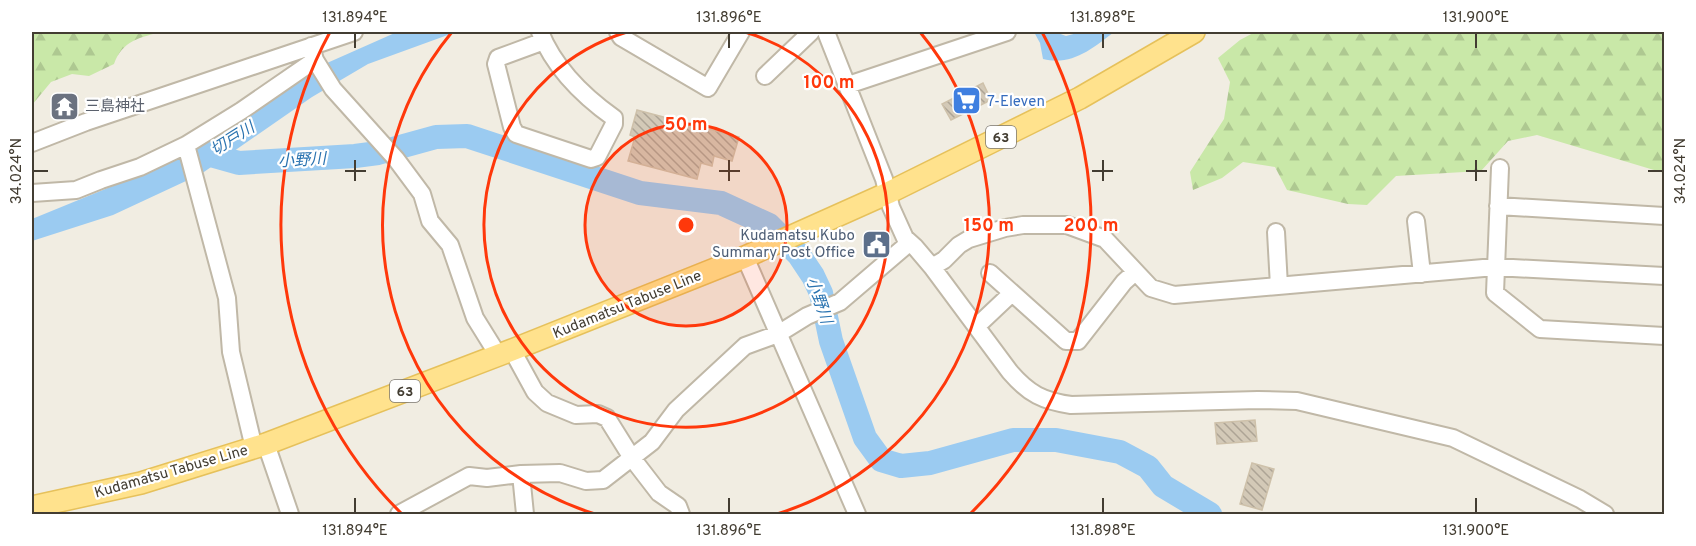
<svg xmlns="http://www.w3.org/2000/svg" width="1696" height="546" font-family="Overpass,'Noto Sans JP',sans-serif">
<defs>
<pattern id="forest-firs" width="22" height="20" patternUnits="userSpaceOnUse" patternTransform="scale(1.5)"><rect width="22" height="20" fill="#c9e8a8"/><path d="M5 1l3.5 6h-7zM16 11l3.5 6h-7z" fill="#aec891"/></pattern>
<pattern id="building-back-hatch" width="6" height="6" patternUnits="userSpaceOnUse" patternTransform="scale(1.5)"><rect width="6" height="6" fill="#d3c9b7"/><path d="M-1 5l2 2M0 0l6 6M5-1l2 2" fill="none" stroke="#ada495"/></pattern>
</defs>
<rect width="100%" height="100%" fill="#f1ede2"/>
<path fill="url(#forest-firs)" d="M32 32H162C140 37 122 41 114 64L89 76 72 74 51 82 32 105Z
M1255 32H1664V173L1537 135 1508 141 1481 171 1396 176 1367 205 1348 204 1287 190 1275 167 1243 162 1222 178 1193 190 1190 172 1224 119 1230 82 1218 58 1240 40Z"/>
<path fill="#9bcbf1" d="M397 32H456L368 64 312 97 201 174 113 215 32 241V219L120 183 199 146 309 71Z
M1034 32H1055L1066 36 1081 32H1114C1092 49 1072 66 1043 59L1040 43Z"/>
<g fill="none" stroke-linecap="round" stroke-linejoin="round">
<path stroke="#9bcbf1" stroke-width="24" d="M207 154 239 163 355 156 378 153 436 137 467 136 640 193 721 203 769 225 799 255 813 276 821 293 831 341 865 438 881 460 901 466 930 463 1013 440H1056L1120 452 1148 467 1163 486 1210 514"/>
</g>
<path fill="url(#building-back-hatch)" stroke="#cec1aa" stroke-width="1.5" d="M983 83 991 100 951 120 942 104Z
M637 110 739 137 732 161 714 156 712 166 701 163 697 179 628 161 635 137 630 135Z
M1255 420 1257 441 1217 444 1215 423Z
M1252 463 1274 469 1262 510 1240 504Z"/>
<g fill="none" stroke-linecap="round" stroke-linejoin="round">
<defs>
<path id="minor" d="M540 32C554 67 583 96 614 118V124L597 157 591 159 516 134 512 127 496 64 498 58 544 41
M618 32 621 37 708 88 741 32
M826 32 884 179 891 207 905 238 915 247 932 267 1010 372C1029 394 1043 401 1071 405L1258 400 1297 401 1453 438 1580 499 1605 514
M311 46 315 60 333 89 396 159 422 194 430 221 450 245 475 318 498 355
M765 76 811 32
M848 85 1007 32
M32 143 86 122 354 32
M186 145 227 298 231 352 254 448
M1500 168 1495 293 1540 329 1664 336
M32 193 76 190 101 180 140 167 186 145 241 111 315 60
M1498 206 1664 216
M1416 221 1422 274
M1276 232 1279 286
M745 257 857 514
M932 267 944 260 959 245 969 239 1005 228 1023 225H1067L1105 239 1151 288 1174 295 1495 267 1664 276
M990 273 1066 341H1078L1124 282 1134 273
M977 326 1012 293
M512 350 535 392 547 403 576 415 598 414 607 418 632 458 659 493 678 506 681 514
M266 444 290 514
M521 474 525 514
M399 514 469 476 487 478 521 474 560 473 586 481 603 480 652 442 676 410 745 346 778 334 807 316 840 302 909 243"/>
<path id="major" d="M32 507 141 483 266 444 512 350 745 257 888 193 1080 98 1194 32"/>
</defs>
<use href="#minor" stroke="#c0b8a7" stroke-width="20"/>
<use href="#major" stroke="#e6c15b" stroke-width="24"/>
<use href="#minor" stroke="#fff" stroke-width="16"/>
<use href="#major" stroke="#ffe28d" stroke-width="21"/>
</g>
<path fill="none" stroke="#433d32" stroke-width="2" d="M355 33V48M729 33V48M1103 33V48M1476 33V48M355 160V181M729 160V181M1103 160V181M1476 160V181M33 171H48M345 171H366M719 171H740M1092 171H1113M1466 171H1487M1648 171H1663M355 498V513M729 498V513M1103 498V513M1476 498V513"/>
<circle cx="686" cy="225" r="101" fill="#ff380b" fill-opacity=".12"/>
<g fill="none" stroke="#ff380b" stroke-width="3">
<circle cx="686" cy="225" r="101"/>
<path d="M745 32A202 202 0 1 1 627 32"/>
<path d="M595 514A303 303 0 0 1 452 32M920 32A303 303 0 0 1 777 514"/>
<path d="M402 514A405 405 0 0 1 330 32M1042 32A405 405 0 0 1 970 514"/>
</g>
<defs>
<symbol id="supermarket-square" viewBox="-11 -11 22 22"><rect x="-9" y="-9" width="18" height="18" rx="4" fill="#3f7fe0" stroke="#fff"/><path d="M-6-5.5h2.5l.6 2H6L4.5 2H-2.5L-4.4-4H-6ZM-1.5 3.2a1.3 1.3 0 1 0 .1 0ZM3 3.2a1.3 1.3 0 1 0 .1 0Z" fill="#fff"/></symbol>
<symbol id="temple-square" viewBox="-11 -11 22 22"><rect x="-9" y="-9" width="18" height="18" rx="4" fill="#6b7280" stroke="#fff"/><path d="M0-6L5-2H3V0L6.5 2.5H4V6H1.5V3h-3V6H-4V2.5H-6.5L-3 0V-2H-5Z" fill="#fff"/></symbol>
<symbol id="civic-square" viewBox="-11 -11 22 22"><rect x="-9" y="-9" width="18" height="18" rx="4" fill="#5c6f8a" stroke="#fff"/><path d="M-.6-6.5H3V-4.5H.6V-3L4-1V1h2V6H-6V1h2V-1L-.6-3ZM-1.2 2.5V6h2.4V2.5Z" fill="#fff"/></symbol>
</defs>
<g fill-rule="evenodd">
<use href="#supermarket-square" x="950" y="84" width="33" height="33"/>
<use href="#temple-square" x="48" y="90" width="33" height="33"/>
<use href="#civic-square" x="860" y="228" width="33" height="33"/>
</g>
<g text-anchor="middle" stroke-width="4.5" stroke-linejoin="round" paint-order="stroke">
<g fill="#fff" stroke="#7b7770" stroke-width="1.5">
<rect x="986" y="126" width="30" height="22" rx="4.5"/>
<rect x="390" y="380" width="30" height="22" rx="4.5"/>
</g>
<g font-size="14" font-weight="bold" fill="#433d32">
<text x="1001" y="142">63</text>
<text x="405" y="396">63</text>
</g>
<g font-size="15" fill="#366cbe" stroke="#fff" text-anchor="start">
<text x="987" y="106">7-Eleven</text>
</g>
<g font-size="15" fill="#5b616d" stroke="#fff" text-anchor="start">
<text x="85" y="111">三島神社</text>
</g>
<g font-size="15" fill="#4e5e75" stroke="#fff" text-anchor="end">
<text x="855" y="240">Kudamatsu Kubo<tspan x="855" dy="17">Summary Post Office</tspan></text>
</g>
<g font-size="15" fill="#433d32" stroke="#fff">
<text transform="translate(627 304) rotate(-22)" y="5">Kudamatsu Tabuse Line</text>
<text transform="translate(171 471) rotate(-16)" y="5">Kudamatsu Tabuse Line</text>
</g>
<g font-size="16" font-style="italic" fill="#2a73b0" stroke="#fff">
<text transform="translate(232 138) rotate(-32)" y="6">切戸川</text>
<text transform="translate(302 159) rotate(-3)" y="6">小野川</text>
<text transform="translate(820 300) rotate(71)" y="6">小野川</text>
</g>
</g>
<circle cx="686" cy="225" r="9" fill="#ff380b" stroke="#fff" stroke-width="3"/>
<g font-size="18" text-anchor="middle" font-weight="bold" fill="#ff380b" stroke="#fff" stroke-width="4.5" stroke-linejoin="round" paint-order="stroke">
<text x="829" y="88">100 m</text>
<text x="686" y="130">50 m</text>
<text x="989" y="231">150 m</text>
<text x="1091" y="231">200 m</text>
</g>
<rect width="1696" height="546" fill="none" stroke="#ffffff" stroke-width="66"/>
<rect x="33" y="33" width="1630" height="480" fill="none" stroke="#433d32" stroke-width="2"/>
<g font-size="15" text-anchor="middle" fill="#433d32">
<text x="355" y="22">131.894°E</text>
<text x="729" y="22">131.896°E</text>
<text x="1103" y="22">131.898°E</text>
<text x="1476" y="22">131.900°E</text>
<text transform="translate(16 171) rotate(-90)" y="5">34.024°N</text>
<text transform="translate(1680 171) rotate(-90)" y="5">34.024°N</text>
<text x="355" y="535">131.894°E</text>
<text x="729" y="535">131.896°E</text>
<text x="1103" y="535">131.898°E</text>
<text x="1476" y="535">131.900°E</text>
</g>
</svg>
